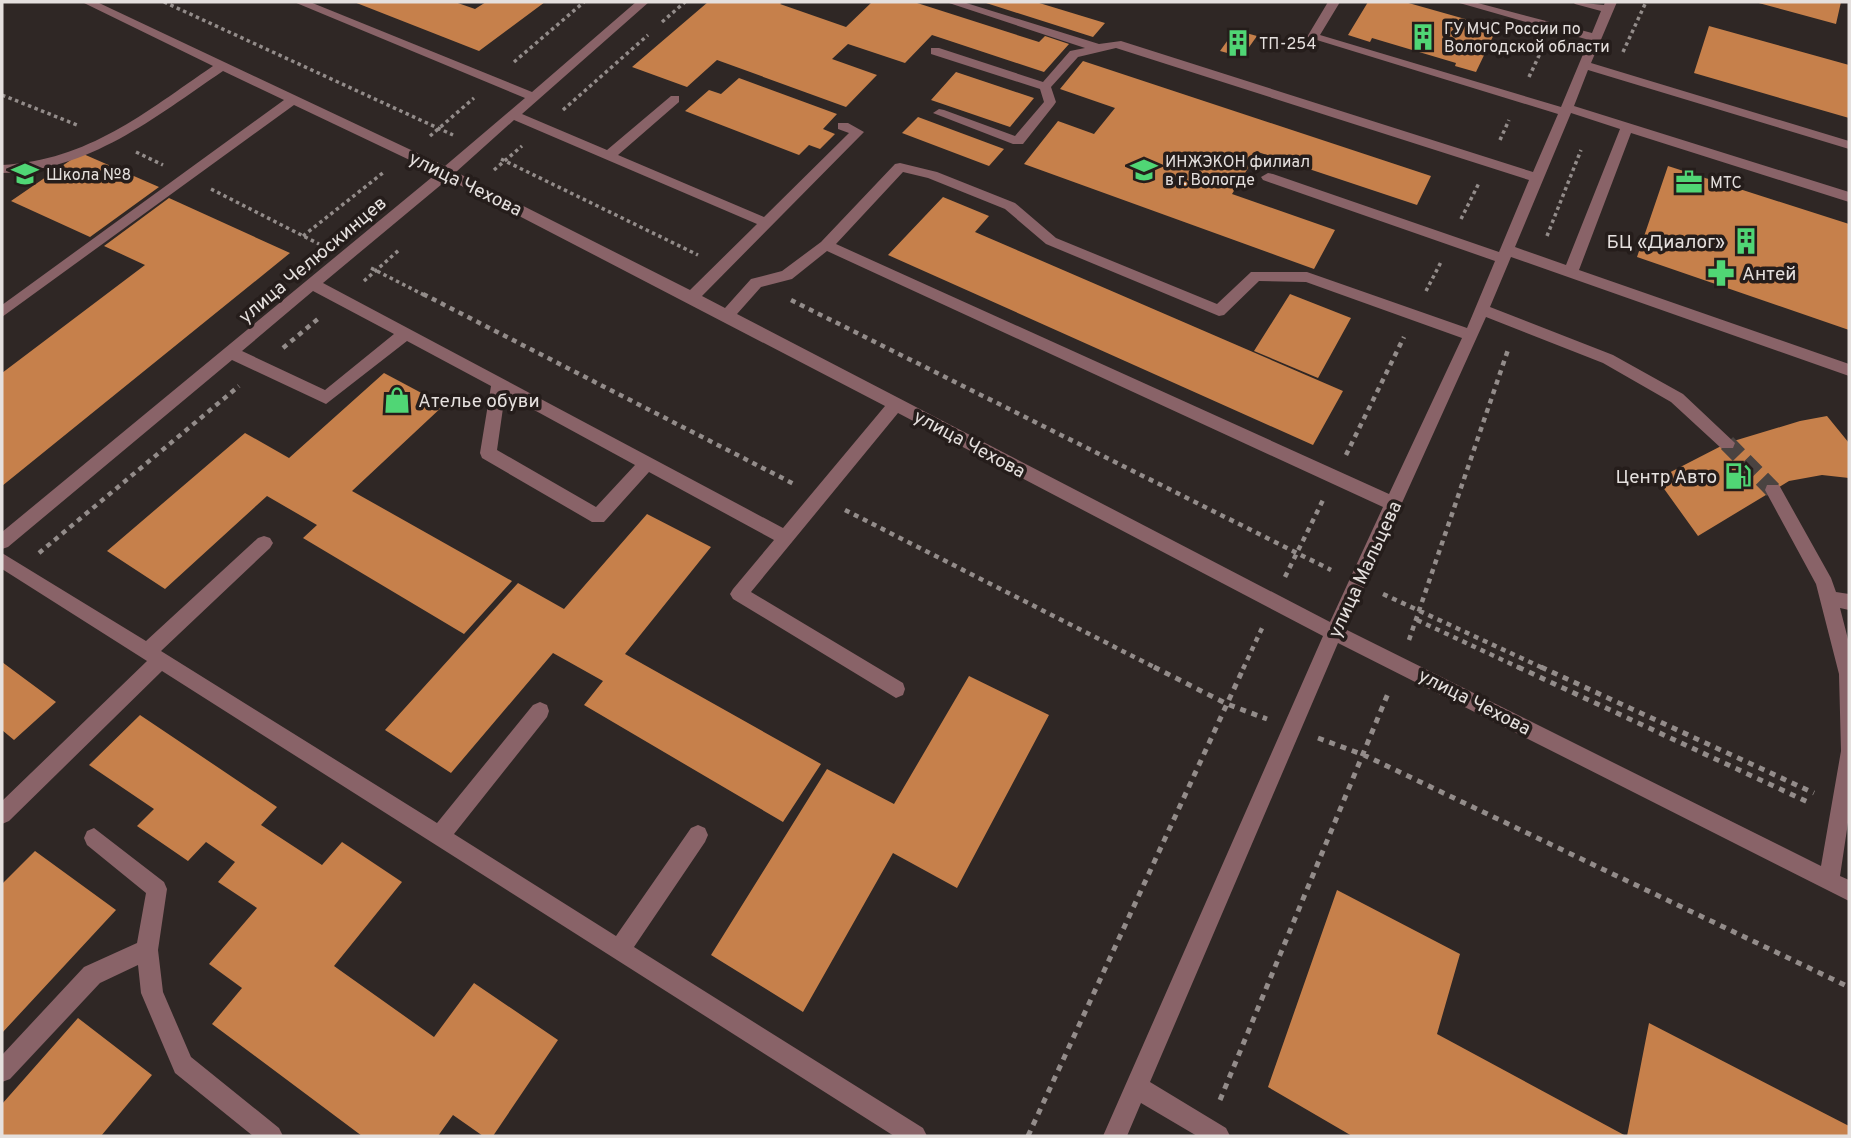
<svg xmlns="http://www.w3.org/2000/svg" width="1851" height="1138" font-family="Overpass,sans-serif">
<rect width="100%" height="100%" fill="#2f2725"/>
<path fill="#c6804b" d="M354 2H455L475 9 486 2H545L479 51Z
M708 2H783L780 4 846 27 872 2H914L1039 42 1045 36 1069 44 1044 72 932 35 905 63 848 44 832 59 877 75 846 107 717 60 687 87 632 67Z
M983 2H1036L1105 23 1093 37Z
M1368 2H1405L1497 28 1476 72 1455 66 1456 63 1372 38 1370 42 1348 35Z
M1755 2H1841L1836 24Z
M1709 26 1849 65V118L1694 73Z
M1235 30 1257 36 1242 57 1220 51Z
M1083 61 1431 176 1417 205 1258 152 1232 194 1335 230 1314 269 1024 164 1058 121 1094 134 1115 108 1060 89Z
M956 72 1034 98 1010 127 931 100Z
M739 78 837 114 823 129 835 134 820 149 809 145 799 155 685 111 709 90 721 94Z
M918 117 1004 149 989 166 902 133Z
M81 153 159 187 90 237 11 201Z
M1668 166 1849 224V330L1637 257Z
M943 197 989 216 975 232 1343 391 1313 445 888 255Z
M169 198 290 253 2 486V373L145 265 104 246Z
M1290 294 1351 318 1318 378 1254 351Z
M384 373 444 405 352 491 512 581 464 634 303 538 317 525 267 496 165 589 107 551 245 433 289 458Z
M1827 416 1849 443V478L1822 475 1789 481 1698 536 1657 479 1727 443 1800 421Z
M647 514 711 547 625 654 821 764 783 822 584 705 603 681 553 653 451 773 385 730 518 583 564 609Z
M2 662 56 702 14 740 2 730Z
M969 676 1049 715 957 888 893 853 803 1012 711 955 827 769 894 804Z
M140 715 277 807 261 825 322 865 342 842 402 882 334 966 434 1037 474 983 558 1040 493 1136H483L453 1115 438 1136H362L212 1024 242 988 209 964 257 908 218 882 235 862 206 842 188 861 137 826 154 809 89 765Z
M35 851 116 910 2 1033V884Z
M1337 890 1460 954 1437 1034 1626 1136H1352L1268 1087Z
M78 1018 152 1075 101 1136H2V1104Z
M1649 1023 1849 1126 1848 1136H1627Z"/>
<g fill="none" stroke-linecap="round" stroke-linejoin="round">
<path stroke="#4a4341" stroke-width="17" stroke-dasharray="17 8" stroke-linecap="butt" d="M1727 443 1773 490"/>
<path stroke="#938c8a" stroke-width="3.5" stroke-dasharray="3.5 3.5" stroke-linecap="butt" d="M164 2 453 135
M662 22 685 2
M1623 52 1646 2
M514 62 584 2
M1529 77 1543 47
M2 95 77 125
M563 110 648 35
M430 136 474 98
M1500 140 1509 120
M136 152 163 165
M501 159 698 255
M494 170 522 146
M211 189 319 244
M1461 219 1479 183
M303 236 384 172
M1547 236 1581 150
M371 268 426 296
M364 281 399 250
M1426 291 1441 262"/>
<path stroke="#938c8a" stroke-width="4.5" stroke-dasharray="5 5" stroke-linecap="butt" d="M423 294 794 484
M791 300 1331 570
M283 348 319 318
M1346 455 1404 337
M845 510 1158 669
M39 553 239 386
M1285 577 1323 500
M1383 594 1545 669
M1417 620 1522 669
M1409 640 1509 347
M1243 669 1263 626"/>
<path stroke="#938c8a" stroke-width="5" stroke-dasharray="6 6" stroke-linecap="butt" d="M1154 667 1227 704 1267 719
M1518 667 1810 803
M1541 667 1814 793
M1318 738 1364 755 1849 987
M1220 1100 1389 691
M1028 1136 1244 667"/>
<path fill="#896368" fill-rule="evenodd" d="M82 2H97L445 166 525 98 294 2H310L532 92 636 2H649L522 114 607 150 671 96H679V102L618 155 764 217 849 133 838 129V123H848L864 132 702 296 725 308 751 279 782 271 821 242 895 164 900 163 937 172 1015 203 1056 238 1217 304 1251 272H1307L1467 328 1495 261 1263 180 1261 177 1268 173 1273 174 1499 252 1529 180 1116 48 1078 57 1051 87 1056 102 1054 105 1023 144H1013L933 113 939 109 944 110 1015 136 1044 102 1040 89 931 54V48H939L1043 82 1070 51 1085 48 946 2H963L1099 44 1121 41 1533 172 1558 114 1307 37 1328 2H1340L1320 35 1561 107 1589 40 1456 2H1474L1592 33 1601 11 1575 4 1573 2 1604 5 1605 2H1617L1591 63 1849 141V149L1588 70 1574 106 1849 192V202L1631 133 1579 270 1849 364V376L1511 257 1490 307 1613 355 1683 394 1735 443 1733 448H1721L1671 402 1603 363 1486 317 1345 629 1821 866 1841 751 1839 674 1816 584 1765 490 1767 485H1779L1831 578 1836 592 1849 594V610L1840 608 1849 643V816L1840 876 1849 880V901L1338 643 1150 1082 1226 1128 1230 1136H1197L1141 1103 1127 1136H1103L1323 636 898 413 751 592 903 683 905 689 903 695 896 698 733 599 730 594 733 589 774 540 649 472 604 522H592L482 458 480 453 491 386 407 341 326 404 232 360 8 547 2 549V532L437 173 294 105 2 317V305L284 100 223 71C154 118 89 171 2 173V165C89 160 144 113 213 66ZM1571 113 1620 129 1566 265 1515 247ZM514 120 757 224 690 290 456 172ZM903 172 928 178 1005 209 1046 244 1219 316 1224 315 1259 281 1306 282 1462 338 1389 494 836 244ZM448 179 885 406 783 528 323 283ZM827 251 1383 507 1330 622 737 314 761 287 792 279ZM313 291 394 334 325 390 242 351ZM505 394 635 465 596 507 497 450Z
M264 536 270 538 273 543 270 548 161 651 437 823 533 705 540 702 547 705 549 711 547 717 454 834 616 936 691 828 698 825 705 828 708 835 705 842 634 947 923 1128 927 1136H894L162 671 9 821 2 824V801L147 661 2 569V553L146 641 258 538Z
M94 828 164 882 167 889 158 950 163 992 191 1057 279 1128 283 1136H253L175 1073 141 993 138 965 100 983 10 1079 2 1082V1055L84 967 137 943 146 893 87 845 84 838 87 831Z"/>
</g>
<defs>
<symbol id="building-bare" viewBox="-9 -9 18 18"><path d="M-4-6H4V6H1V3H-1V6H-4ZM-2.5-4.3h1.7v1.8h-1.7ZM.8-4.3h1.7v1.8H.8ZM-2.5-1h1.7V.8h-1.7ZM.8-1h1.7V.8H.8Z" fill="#50d675" stroke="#251d1b" stroke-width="2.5" paint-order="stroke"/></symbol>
<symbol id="university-bare" viewBox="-9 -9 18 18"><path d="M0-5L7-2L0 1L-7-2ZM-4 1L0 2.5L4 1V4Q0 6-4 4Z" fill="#50d675" stroke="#251d1b" stroke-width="2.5" paint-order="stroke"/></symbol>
<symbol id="school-bare" viewBox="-9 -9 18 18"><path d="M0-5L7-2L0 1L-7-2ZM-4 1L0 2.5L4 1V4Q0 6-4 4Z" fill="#50d675" stroke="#251d1b" stroke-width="2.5" paint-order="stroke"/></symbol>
<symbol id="office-bare" viewBox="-9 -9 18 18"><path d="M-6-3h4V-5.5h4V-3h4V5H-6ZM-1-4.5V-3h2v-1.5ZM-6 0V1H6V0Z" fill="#50d675" stroke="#251d1b" stroke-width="2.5" paint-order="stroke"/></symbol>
<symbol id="pharmacy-bare" viewBox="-9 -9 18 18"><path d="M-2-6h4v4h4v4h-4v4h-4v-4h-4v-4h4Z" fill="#50d675" stroke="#251d1b" stroke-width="2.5" paint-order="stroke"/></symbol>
<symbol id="shop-bare" viewBox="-9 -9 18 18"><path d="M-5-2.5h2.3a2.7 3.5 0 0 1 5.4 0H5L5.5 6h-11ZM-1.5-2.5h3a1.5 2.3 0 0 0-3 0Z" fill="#50d675" stroke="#251d1b" stroke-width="2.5" paint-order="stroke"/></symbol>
<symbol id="fuel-bare" viewBox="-9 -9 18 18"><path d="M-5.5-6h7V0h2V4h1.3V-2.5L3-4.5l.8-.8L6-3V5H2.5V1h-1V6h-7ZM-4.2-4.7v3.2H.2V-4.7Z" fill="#50d675" stroke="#251d1b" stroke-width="2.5" paint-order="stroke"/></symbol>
</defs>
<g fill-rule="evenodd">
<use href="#building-bare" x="1404" y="18" width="38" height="38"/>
<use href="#building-bare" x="1219" y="24" width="38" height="38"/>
<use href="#university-bare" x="1125" y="151" width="38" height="38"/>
<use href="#school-bare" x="6" y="155" width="38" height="38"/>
<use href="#office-bare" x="1670" y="163" width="38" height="38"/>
<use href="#building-bare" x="1727" y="222" width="38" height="38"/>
<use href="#pharmacy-bare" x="1702" y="254" width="38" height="38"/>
<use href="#shop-bare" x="378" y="381" width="38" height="38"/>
<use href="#fuel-bare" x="1719" y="457" width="38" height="38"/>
</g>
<g text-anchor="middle" stroke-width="7" stroke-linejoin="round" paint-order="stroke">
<g font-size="16" fill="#e5e0de" stroke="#251d1b" text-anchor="start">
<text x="1444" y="34">ГУ МЧС России по<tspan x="1444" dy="18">Вологодской области</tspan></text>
<text x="1259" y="49">ТП-254</text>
<text x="1165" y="167">ИНЖЭКОН филиал<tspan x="1165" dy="18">в г. Вологде</tspan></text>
<text x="46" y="180">Школа №8</text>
<text x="1710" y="188">МТС</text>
</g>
<g font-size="19" fill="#e5e0de" stroke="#251d1b">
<text transform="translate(466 183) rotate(26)" y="7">улица Чехова</text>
<text transform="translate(312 259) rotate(-40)" y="7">улица Челюскинцев</text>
<text transform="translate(970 443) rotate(28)" y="7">улица Чехова</text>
<text transform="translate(1364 569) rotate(-65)" y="7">улица Мальцева</text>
<text transform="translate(1475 701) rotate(27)" y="7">улица Чехова</text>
</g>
<g font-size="19" fill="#e5e0de" stroke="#251d1b" text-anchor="end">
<text x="1725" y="248">БЦ «Диалог»</text>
<text x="1742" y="280" text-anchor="start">Антей</text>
<text x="418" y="407" text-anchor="start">Ателье обуви</text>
<text x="1717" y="483">Центр Авто</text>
</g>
</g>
<rect width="1851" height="1138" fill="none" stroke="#e5e0de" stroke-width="7"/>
</svg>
